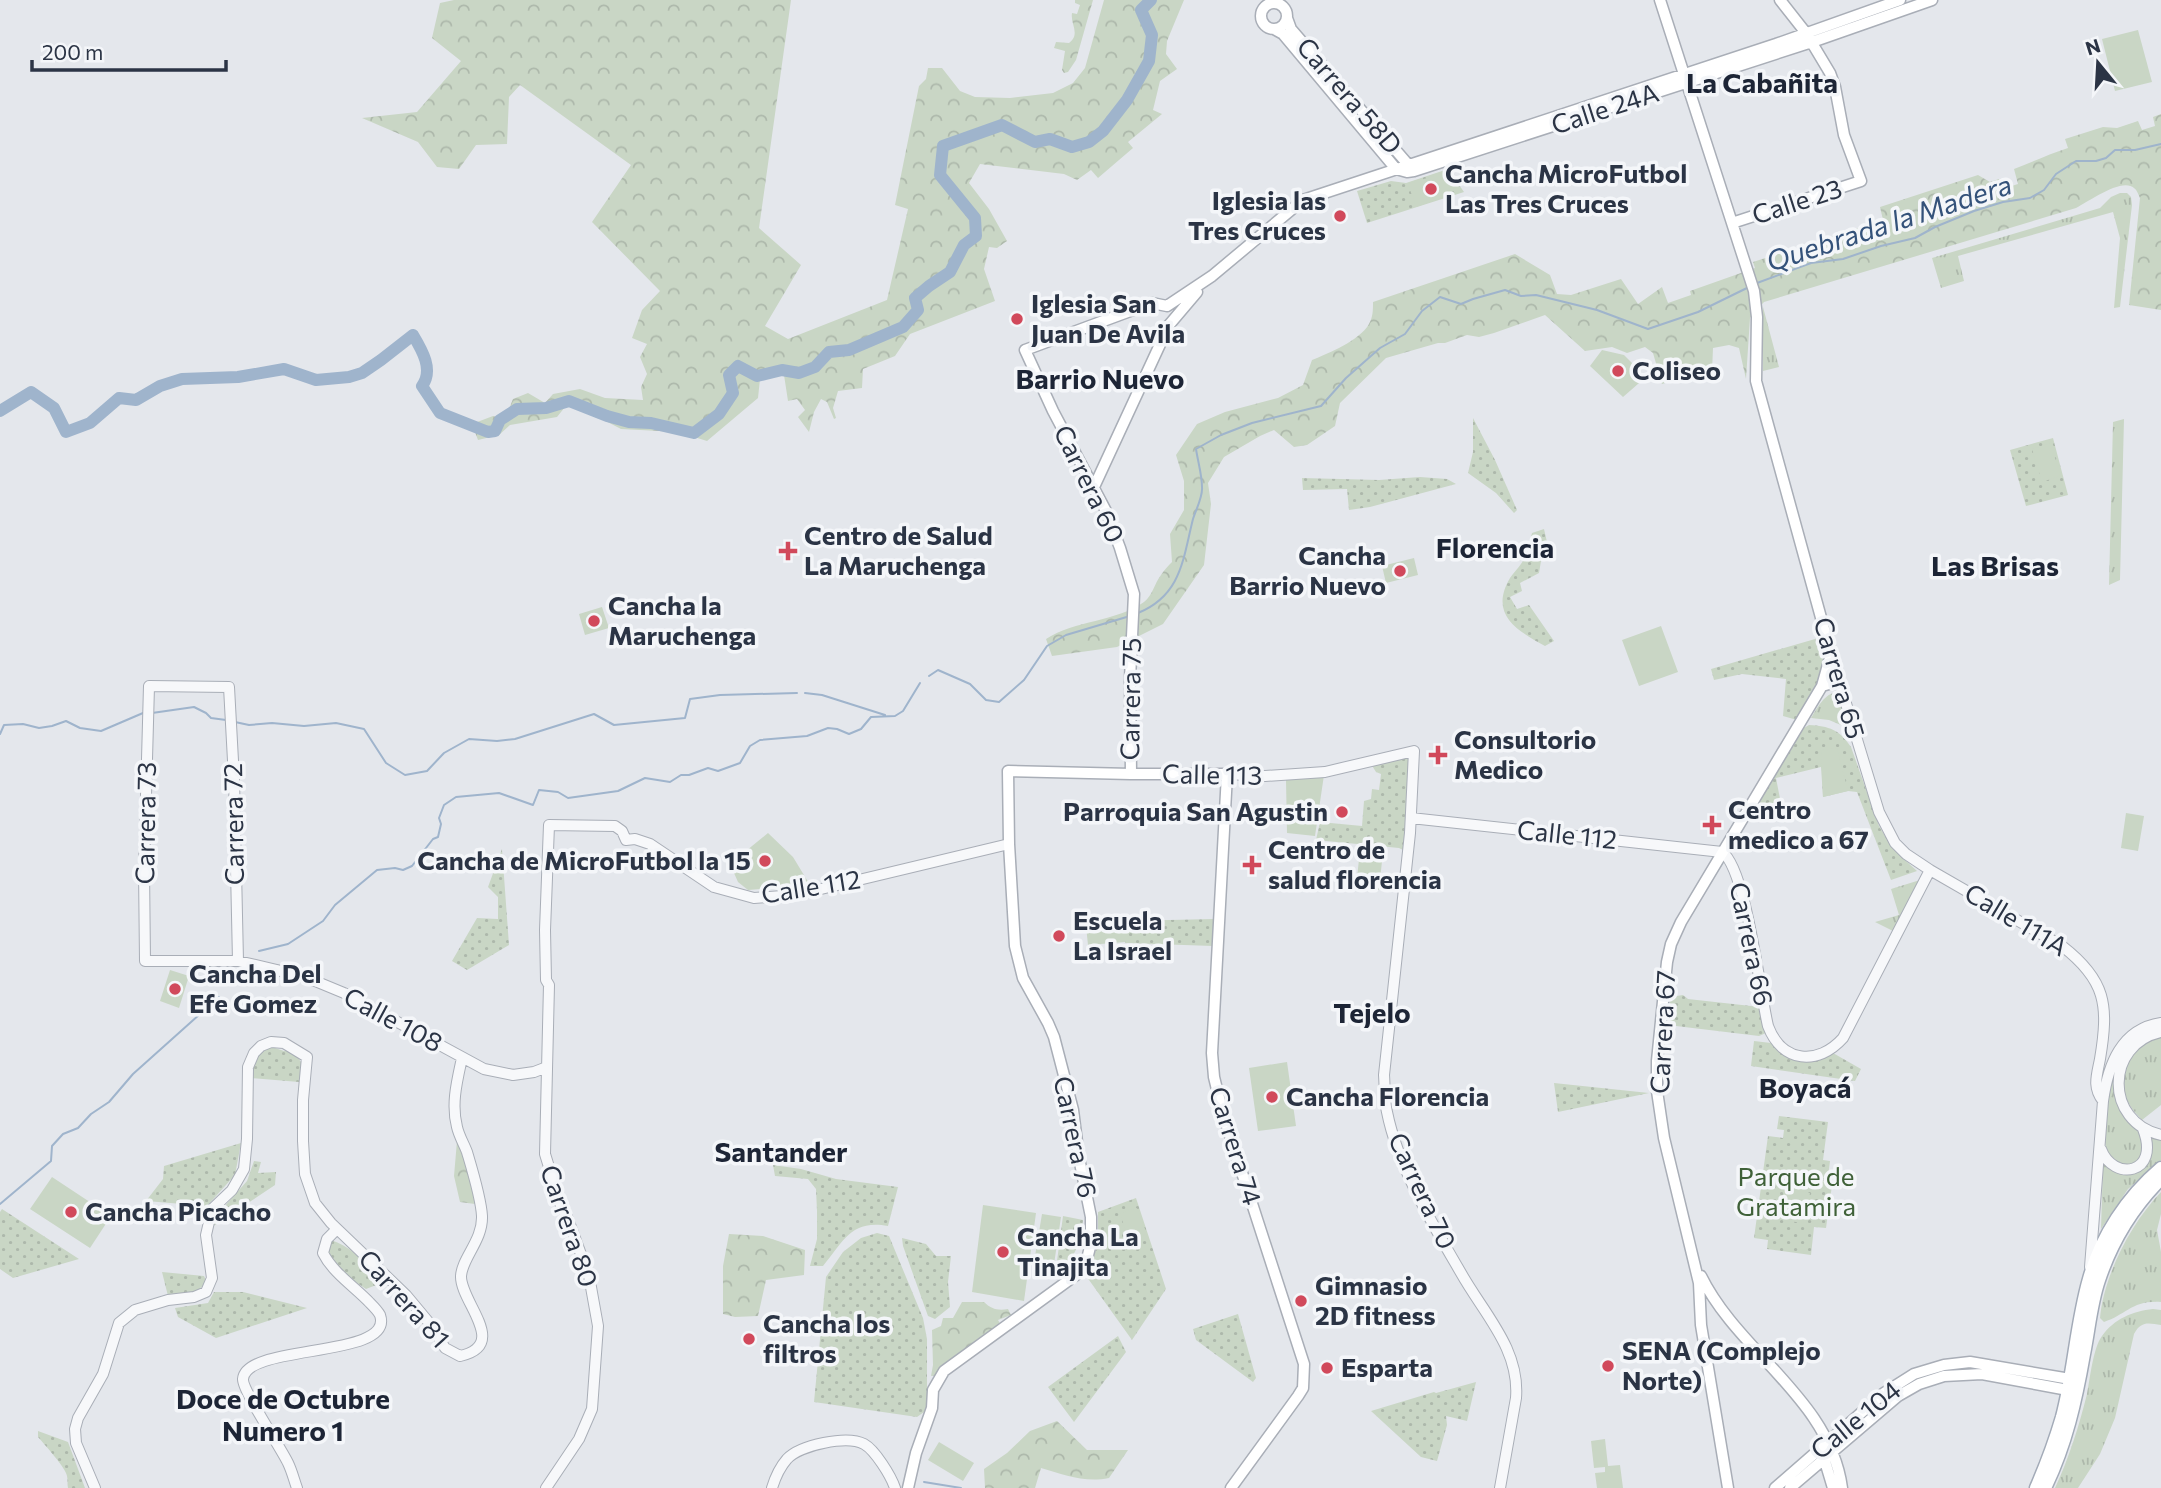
<svg xmlns="http://www.w3.org/2000/svg" width="2161" height="1488" font-family="Commissioner,sans-serif">
<defs>
<pattern id="grass-tufts" width="24" height="20" patternUnits="userSpaceOnUse" patternTransform="scale(1.75)"><rect width="24" height="20" fill="#c9d6c5"/><path d="M3 7l-1-3M5 7V3M7 7l1-3M15 17l-1-3M17 17v-4M19 17l1-3" fill="none" stroke="#adb8ab"/></pattern>
<pattern id="forest-crowns" width="20" height="18" patternUnits="userSpaceOnUse" patternTransform="scale(1.75)"><rect width="20" height="18" fill="#c9d6c5"/><path d="M2 6a3 3 0 1 1 6 0M12 15a3 3 0 1 1 6 0" fill="none" stroke="#adb8ab"/></pattern>
<pattern id="park-dots" width="8" height="8" patternUnits="userSpaceOnUse" patternTransform="scale(1.75)"><rect width="8" height="8" fill="#c9d6c5"/><path d="M2 2h.1M6 6h.1" fill="none" stroke="#adb8ab" stroke-width="1.8" stroke-linecap="round"/></pattern>
</defs>
<rect width="100%" height="100%" fill="#e4e7ec"/>
<path fill="url(#grass-tufts)" d="M2120 193H2127L2131 197 2132 205 2120 307 2114 308 2120 238 2113 212 1958 256 1964 281 1941 288 1932 258 2100 208 2111 197Z
M1763 307 1779 367 1763 371Z
M2124 419 2120 580 2109 585 2113 422Z
M1837 692 1848 728 1829 720 1811 718C1818 707 1824 694 1837 692Z
M1920 880 1895 932 1875 922 1899 915 1891 889Z
M2161 1035V1105L2142 1120C2120 1099 2113 1072 2137 1048 2142 1042 2153 1039 2161 1035Z
M2116 1064 2114 1091 2116 1101 2132 1126 2140 1133 2146 1155C2136 1162 2129 1170 2117 1163 2092 1148 2110 1087 2116 1064Z
M2150 1138 2161 1139V1160L2128 1189 2101 1229 2103 1164 2122 1173C2142 1165 2157 1164 2150 1138Z
M2161 1192V1214L2157 1230 2161 1252V1302C2132 1300 2126 1315 2104 1322L2100 1318C2104 1275 2131 1223 2161 1192Z
M2153 1309 2161 1310V1325C2148 1323 2141 1321 2134 1334L2115 1418 2100 1454 2078 1488H2055C2069 1458 2079 1426 2087 1394 2090 1379 2093 1348 2102 1336 2114 1319 2133 1311 2153 1309Z"/>
<path fill="url(#forest-crowns)" d="M454 0H791L759 228 801 265 765 326 788 339 887 300 908 209 895 205 919 86 926 79 928 68H942L960 91 975 97 1010 98 1053 93 1073 83 1085 68 1104 0H1184L1167 41 1166 54 1177 69 1160 81 1153 110 1162 114 1128 142 1133 148 1098 178 1091 170 1077 180 1064 174 980 164 969 183 989 209 1007 241 997 248 989 247 984 269 995 301 910 334 895 356 863 369 862 388 838 391 833 408 836 418 834 419 827 402 821 399 814 412 809 432 798 417 805 410 797 399 788 401 784 375 760 379 758 398 707 441 678 432 621 429 569 402 557 417 510 425 499 435 478 440 472 424 493 416 505 419 513 399 528 393 545 403 553 394 580 389 605 398 643 400 641 387 647 374 640 357 647 344 632 338 642 310 660 291 592 222 631 165 520 85 509 97 507 144 476 145 459 169 437 167 418 142 362 118 417 112 461 61 432 38 440 3Z
M1075 0H1093L1076 60 1068 72 1064 73 1062 70 1065 51 1054 48 1056 42 1069 43C1081 34 1070 24 1072 13L1077 14 1080 5 1075 3Z
M2161 114V310L2129 305 2140 198C2138 194 2137 190 2134 188 2122 177 2088 202 2076 208L1764 302 1750 318 1746 379 1739 348 1729 345 1713 348 1712 372 1695 374 1662 384 1653 353 1645 347 1627 353 1612 347 1585 351 1545 315 1494 333 1479 337 1467 335 1445 343H1438L1386 358 1340 403 1335 426 1307 445 1294 447 1274 430 1260 436 1224 457 1208 483 1211 504 1204 565 1163 624 1117 647 1052 656 1046 639C1075 620 1116 622 1144 602 1153 595 1154 584 1161 575 1164 570 1168 566 1172 562L1170 534 1184 510V481L1176 455 1197 424 1225 412 1278 398 1303 385 1312 360C1329 353 1359 341 1369 324 1373 317 1373 310 1373 302L1515 254 1550 275 1557 294 1571 295 1621 279 1638 304 1662 287 1668 303 1691 295 1690 291 1755 268 1753 262 1883 220 1880 207 1978 175 1990 182 1999 179 2002 189 2018 184 2014 169C2033 162 2049 154 2068 148L2065 139 2103 127 2117 128 2138 121 2142 130 2155 126 2153 117Z
M457 1141 465 1156 475 1204 460 1202 454 1176Z
M729 1234 763 1236 805 1250 804 1275 766 1280 758 1316 735 1317 723 1314V1266Z
M962 1302H984C991 1309 998 1311 1008 1309L1011 1315 998 1320 1001 1325 940 1375 931 1376 933 1365 932 1330 941 1326 943 1318H953Z
M1057 1421 1087 1450H1128L1109 1478C1085 1483 1064 1475 1041 1468L1035 1488H985L984 1469 1007 1453 1030 1431Z"/>
<path fill="url(#park-dots)" d="M1448 169 1464 192 1367 223 1357 191 1391 181 1406 183Z
M1473 418 1495 460 1517 510 1514 513 1496 493 1468 473 1473 452Z
M2053 438 2068 495 2026 506 2010 450Z
M1420 477 1447 479 1456 484 1370 507 1349 510 1347 489 1303 490 1302 478 1379 480Z
M1544 529 1547 542 1537 553 1541 561 1539 573 1520 583 1522 591 1510 597 1517 609 1529 605 1554 641 1545 646C1516 630 1489 614 1510 578 1515 571 1523 563 1526 555 1529 549 1530 540 1532 533Z
M1822 637C1830 668 1812 694 1797 720L1783 716 1786 679 1742 674 1714 680 1711 669Z
M1809 725C1829 726 1840 730 1851 747L1879 826 1893 849 1917 871 1891 880 1857 792 1848 791 1823 797 1821 767 1776 778 1782 809 1749 818 1804 728Z
M1406 757 1410 761V773L1403 850 1399 848 1316 840 1320 822 1362 826 1364 801 1371 799 1372 789 1379 790 1381 774 1376 772 1371 764Z
M502 849 509 945 467 970 452 961 477 918 498 919V897L488 887Z
M1213 919V946L1125 943V921Z
M1683 995 1688 999 1760 1007 1766 1033 1759 1036 1676 1026 1669 1019 1670 997Z
M1754 1041 1771 1043C1787 1062 1811 1067 1833 1053L1861 1069 1855 1081 1751 1066Z
M269 1046 284 1051 292 1049 303 1065 299 1082 251 1078 254 1059Z
M1554 1083 1649 1093 1558 1112Z
M1779 1116 1828 1122 1823 1160 1830 1161 1828 1177 1833 1178 1826 1228 1814 1227 1811 1255 1767 1249 1768 1240 1754 1238 1768 1136 1783 1138 1784 1130 1777 1129Z
M241 1143 235 1175 207 1206 146 1201 163 1179 164 1166Z
M254 1161 261 1162 258 1173 276 1172 275 1185 212 1227 216 1216 247 1181Z
M773 1165 801 1169 836 1179 898 1187 888 1226C851 1219 843 1242 823 1266H810L817 1239V1211L816 1189 808 1179 775 1176Z
M1136 1198 1166 1289 1132 1340 1084 1273 1098 1246V1212Z
M2 1209 79 1259 13 1278 0 1269V1212Z
M1063 1216 1083 1220 1081 1239 1069 1264 1057 1261Z
M877 1233 889 1236 923 1318 927 1339V1410L917 1417 814 1402 826 1277 843 1252 861 1238Z
M902 1238 926 1244 936 1256H951L948 1282 950 1307 935 1319 928 1316 903 1246Z
M331 1240C353 1247 368 1266 384 1282L366 1289 351 1279 327 1257Z
M162 1272 204 1276 207 1282 196 1292 168 1296Z
M214 1292H243L307 1308 216 1338 178 1317 175 1308 208 1303Z
M1238 1314 1256 1378 1253 1382 1196 1340 1193 1329Z
M1118 1336 1126 1352 1074 1422 1048 1387Z
M1476 1382 1467 1421 1446 1416 1447 1425 1437 1461 1421 1457 1371 1411 1434 1392 1436 1393Z
M38 1431 68 1442 85 1488H68C67 1484 68 1480 67 1476 66 1468 44 1444 38 1437Z"/>
<path fill="#c9d6c5" d="M2138 30 2152 82 2115 91 2102 39Z
M1446 172 1453 194 1416 207 1408 184Z
M1602 350 1624 355 1646 377 1623 397 1590 366Z
M2051 443 2060 476 2042 482 2032 449Z
M1414 558 1418 575 1386 583 1382 566Z
M602 607 609 628 585 635 579 614Z
M1661 626 1678 672 1639 686 1622 640Z
M1837 748 1848 791 1823 797 1821 750Z
M1324 775 1315 836 1287 833 1286 780Z
M2126 813 2144 816 2138 851 2121 848Z
M768 833 793 857 810 885 748 890 738 882 730 864Z
M1359 859 1382 861 1379 890 1356 888Z
M1125 925V942L1088 945 1086 926Z
M170 970 189 976 179 1008 160 1001Z
M1287 1062 1296 1126 1258 1131 1249 1068Z
M52 1177 111 1216 90 1248 30 1209Z
M1791 1190 1810 1193 1805 1223 1787 1221Z
M983 1205 1036 1213 1024 1301 972 1292Z
M1137 1208 1147 1234 1129 1240 1120 1214Z
M1042 1214 1061 1217 1053 1271 1033 1268Z
M1605 1439 1608 1466 1620 1465 1623 1488H1597L1595 1473 1605 1472V1467L1594 1468 1591 1441Z
M939 1442 974 1463 963 1481 928 1460Z"/>
<g fill="none" stroke-linecap="round" stroke-linejoin="round">
<path stroke="#9fb4cc" stroke-width="2" d="M1757 283 1811 263 1843 259 1881 246 1915 238 1935 227 1974 211 2003 202 2030 198 2044 190 2056 174 2076 161H2096L2106 158 2115 150H2135L2161 144
M1138 613C1182 595 1183 558 1193 519 1196 509 1203 497 1202 487 1202 475 1198 462 1196 449L1221 435 1252 423 1321 406 1346 378 1380 348 1405 334 1422 311 1440 297 1461 304 1473 299 1505 290 1521 296 1536 295 1597 310 1648 329 1698 312 1749 287
M929 676 938 670 970 684 986 700 999 702 1024 680 1047 646 1066 635 1130 616
M805 693 822 695 885 715
M152 713 194 707 206 713 211 718 226 720
M235 722 249 725 272 723 304 726 336 723 364 729 386 763 405 775 427 771 444 753 469 739 497 741 515 739 594 714 614 725 685 718 690 699 720 695 797 693
M0 734 4 725 23 724 39 728 52 726 66 721 80 728 101 731 143 713
M259 951 288 944 323 921 335 905 377 870 395 868 403 870 412 866 433 839 438 837 441 824 439 818 444 805 456 797 499 793 533 805 539 790 558 792 568 798 618 791 645 778 670 782 681 775H689L708 768 718 771 740 763 750 746 760 740 807 736 828 728 837 729 849 734 861 729 871 717 895 716 903 711 920 683
M0 1204 51 1161 52 1146 63 1134 78 1128 91 1114 109 1102 133 1074 219 997
M924 1482 961 1488"/>
<path stroke="#9fb4cc" stroke-width="12" d="M0 411 31 392 54 408 66 432 90 423 119 398 136 400 160 386 182 379 238 377 284 369 316 380 349 377 362 373 381 360 413 335C422 350 434 370 422 386L440 413 488 432 495 431 500 420 517 409 546 408 569 401 607 416 629 422 651 423 694 433 719 414 733 393 729 375 738 366 757 376 782 370 799 373 815 367 829 352 849 350 903 327 918 310 915 298 929 286 950 272 964 245 976 236 975 218 940 175 943 146 1002 125 1035 142 1050 139 1072 147 1089 142 1103 131 1127 100 1149 61 1152 35 1141 10 1151 0"/>
<defs>
<path id="tertiary" d="M1831 654 1879 812 1895 843 1906 854 1930 870 2062 946C2106 980 2109 1005 2100 1059 2097 1075 2092 1087 2103 1101
M1227 774 1265 776 1325 772 1414 751 1410 833 1384 1075C1385 1087 1384 1100 1387 1112 1398 1167 1433 1225 1461 1273 1484 1314 1520 1349 1516 1398L1500 1488
M1411 818 1722 852C1746 868 1760 993 1768 1026 1782 1063 1818 1066 1843 1038L1930 870
M238 961 234 779 229 687 149 686 144 869 145 961H238L277 970 315 981 344 993 484 1069 513 1075 534 1072 547 1067
M2161 1032C2105 1044 2104 1122 2161 1135
M2101 1149C2113 1182 2161 1175 2143 1129
M2090 1267 2103 1101C2108 1065 2121 1029 2161 1023
M95 1488 76 1443 75 1429 78 1418 103 1374 119 1323 135 1310 168 1300 194 1297 206 1292 212 1278 206 1235 212 1209 232 1190 244 1169 247 1139 248 1067 254 1053 261 1046 271 1042 284 1043 307 1057 303 1100V1141L305 1174 315 1203 331 1223 406 1295 431 1325 445 1348 460 1356C510 1345 460 1302 461 1276 462 1258 483 1240 482 1216 481 1198 472 1169 467 1152 464 1144 459 1136 457 1127 451 1104 457 1081 462 1058
M297 1488C294 1480 292 1471 288 1463 281 1448 242 1390 243 1379 246 1343 395 1359 380 1315 378 1311 374 1307 370 1303 355 1287 333 1273 323 1253L327 1239 337 1229
M546 1488 579 1439 592 1409 598 1326 589 1276 568 1219 561 1206 545 1154 549 985 546 980 545 930 549 825 615 826 622 831 626 840 635 839 650 844 714 887 754 898 796 895 1009 844
M772 1488C775 1478 780 1467 787 1459 800 1445 847 1435 864 1444 875 1450 891 1476 895 1488"/>
<path id="secondary" d="M1660 0 1754 291 1757 317 1756 381 1831 654 1822 686 1681 922 1671 944 1667 962 1657 1061V1091L1664 1138 1699 1283 1701 1325 1728 1488
M1261 16a13 13 0 1 1 26 0a13 13 0 1 1-26 0Z
M1287 18 1291 29 1412 169
M1274 29 1283 34 1396 169
M1396 169 1407 172 1414 171 1812 42 1932 0
M1732 223 1861 181 1844 135 1835 87 1830 73 1806 33 1780 0
M1167 306 1212 276 1303 200 1776 44 1900 0
M1094 487 1169 325 1197 292
M1822 686 1832 683 1840 685
M1131 774 1130 679 1134 594 1120 548 1106 511 1053 411 1025 350 1152 303 1167 306
M1701 1276C1738 1352 1830 1399 1842 1488
M1824 1458 1833 1488
M908 1488 916 1453 932 1408 933 1390 944 1371 1076 1275 1087 1259 1091 1243V1217L1079 1158 1073 1110 1054 1037 1048 1023 1023 978 1015 946 1009 844 1008 771 1131 774H1227L1212 1053 1214 1077 1223 1114 1304 1364 1303 1388 1298 1396 1231 1488
M1775 1488 1884 1393 1914 1374 1944 1365 1970 1362 2070 1379
M1790 1488 1898 1396 1919 1384 1944 1376 1982 1374 2068 1390"/>
<path id="primary" d="M2036 1488C2046 1465 2055 1441 2062 1417 2074 1372 2076 1324 2089 1279 2101 1236 2127 1197 2161 1168
M2045 1488C2066 1445 2076 1400 2084 1354 2089 1329 2091 1303 2099 1280 2112 1241 2132 1208 2161 1179"/>
</defs>
<use href="#tertiary" stroke="#a9aeb7" stroke-width="12"/>
<use href="#secondary" stroke="#a9aeb7" stroke-width="13"/>
<use href="#primary" stroke="#a3abb8" stroke-width="15"/>
<use href="#tertiary" stroke="#f7f8fa" stroke-width="10"/>
<use href="#secondary" stroke="#fff" stroke-width="10"/>
<use href="#primary" stroke="#fff" stroke-width="12"/>
</g>
<g fill="#d1495b" stroke="#f4f6f9" stroke-width="2.5">
<circle cx="1431" cy="189" r="7"/>
<circle cx="1340" cy="216" r="7"/>
<circle cx="1017" cy="319" r="7"/>
<circle cx="1618" cy="371" r="7"/>
<path d="M784.5 540.5h7v7h7v7h-7v7h-7v-7h-7v-7h7z"/>
<circle cx="1400" cy="571" r="7"/>
<circle cx="594" cy="621" r="7"/>
<path d="M1434.5 744.5h7v7h7v7h-7v7h-7v-7h-7v-7h7z"/>
<circle cx="1342" cy="812" r="7"/>
<path d="M1708.5 814.5h7v7h7v7h-7v7h-7v-7h-7v-7h7z"/>
<circle cx="765" cy="861" r="7"/>
<path d="M1248.5 854.5h7v7h7v7h-7v7h-7v-7h-7v-7h7z"/>
<circle cx="1059" cy="936" r="7"/>
<circle cx="175" cy="989" r="7"/>
<circle cx="1272" cy="1097" r="7"/>
<circle cx="71" cy="1212" r="7"/>
<circle cx="1003" cy="1252" r="7"/>
<circle cx="1301" cy="1301" r="7"/>
<circle cx="749" cy="1339" r="7"/>
<circle cx="1608" cy="1366" r="7"/>
<circle cx="1327" cy="1368" r="7"/>
</g>
<g text-anchor="middle" stroke-width="7" stroke-linejoin="round" paint-order="stroke">
<g font-size="26" fill="#2b3445" stroke="#f4f6f9">
<text transform="translate(1349 96) rotate(49)" y="9">Carrera 58D</text>
<text transform="translate(1605 109) rotate(-18)" y="9">Calle 24A</text>
<text transform="translate(1797 202) rotate(-18)" y="9">Calle 23</text>
<text transform="translate(1089 484) rotate(64)" y="9">Carrera 60</text>
<text transform="translate(1839 678) rotate(74)" y="9">Carrera 65</text>
<text transform="translate(1131 699) rotate(-89)" y="9">Carrera 75</text>
<text transform="translate(1212 775) rotate(1)" y="9">Calle 113</text>
<text transform="translate(146 823) rotate(-89)" y="9">Carrera 73</text>
<text transform="translate(234 824) rotate(-91)" y="9">Carrera 72</text>
<text transform="translate(1567 835) rotate(6)" y="9">Calle 112</text>
<text transform="translate(811 887) rotate(-9)" y="9">Calle 112</text>
<text transform="translate(2016 920) rotate(31)" y="9">Calle 111A</text>
<text transform="translate(1751 944) rotate(78)" y="9">Carrera 66</text>
<text transform="translate(393 1020) rotate(28)" y="9">Calle 108</text>
<text transform="translate(1663 1032) rotate(-87)" y="9">Carrera 67</text>
<text transform="translate(1075 1137) rotate(78)" y="9">Carrera 76</text>
<text transform="translate(1235 1146) rotate(73)" y="9">Carrera 74</text>
<text transform="translate(1422 1191) rotate(65)" y="9">Carrera 70</text>
<text transform="translate(569 1226) rotate(71)" y="9">Carrera 80</text>
<text transform="translate(404 1299) rotate(48)" y="9">Carrera 81</text>
<text transform="translate(1856 1420) rotate(-39)" y="9">Calle 104</text>
</g>
<g font-size="26" font-weight="bold" fill="#2b3445" stroke="#f4f6f9" text-anchor="start">
<text x="1445" y="183">Cancha MicroFutbol<tspan x="1445" dy="30">Las Tres Cruces</tspan></text>
<text x="1326" y="210" text-anchor="end">Iglesia las<tspan x="1326" dy="30">Tres Cruces</tspan></text>
<text x="1031" y="313">Iglesia San<tspan x="1031" dy="30">Juan De Avila</tspan></text>
<text x="1632" y="380">Coliseo</text>
<text x="804" y="545">Centro de Salud<tspan x="804" dy="30">La Maruchenga</tspan></text>
<text x="1386" y="565" text-anchor="end">Cancha<tspan x="1386" dy="30">Barrio Nuevo</tspan></text>
<text x="608" y="615">Cancha la<tspan x="608" dy="30">Maruchenga</tspan></text>
<text x="1454" y="749">Consultorio<tspan x="1454" dy="30">Medico</tspan></text>
<text x="1728" y="819">Centro<tspan x="1728" dy="30">medico a 67</tspan></text>
<text x="1328" y="821" text-anchor="end">Parroquia San Agustin</text>
<text x="1268" y="859">Centro de<tspan x="1268" dy="30">salud florencia</tspan></text>
<text x="751" y="870" text-anchor="end">Cancha de MicroFutbol la 15</text>
<text x="1073" y="930">Escuela<tspan x="1073" dy="30">La Israel</tspan></text>
<text x="189" y="983">Cancha Del<tspan x="189" dy="30">Efe Gomez</tspan></text>
<text x="1286" y="1106">Cancha Florencia</text>
<text x="85" y="1221">Cancha Picacho</text>
<text x="1017" y="1246">Cancha La<tspan x="1017" dy="30">Tinajita</tspan></text>
<text x="1315" y="1295">Gimnasio<tspan x="1315" dy="30">2D fitness</tspan></text>
<text x="763" y="1333">Cancha los<tspan x="763" dy="30">filtros</tspan></text>
<text x="1622" y="1360">SENA (Complejo<tspan x="1622" dy="30">Norte)</tspan></text>
<text x="1341" y="1377">Esparta</text>
</g>
<g font-size="26" fill="#3f6138" stroke="#f4f6f9">
<text x="1796" y="1186">Parque de<tspan x="1796" dy="30">Gratamira</tspan></text>
</g>
<g font-size="28" font-weight="bold" fill="#1d2536" stroke="#f4f6f9">
<text x="1762" y="93">La Cabañita</text>
<text x="1100" y="389">Barrio Nuevo</text>
<text x="1495" y="558">Florencia</text>
<text x="1995" y="576">Las Brisas</text>
<text x="1372" y="1023">Tejelo</text>
<text x="1805" y="1098">Boyacá</text>
<text x="781" y="1162">Santander</text>
<text x="283" y="1409">Doce de Octubre<tspan x="283" dy="32">Numero 1</tspan></text>
</g>
<g font-size="28" font-style="italic" fill="#34527a" stroke="#f4f6f9">
<text transform="translate(1889 223) rotate(-18)" y="10">Quebrada la Madera</text>
</g>
</g>
<g transform="translate(2098 63) rotate(342)" stroke="#f4f6f9" stroke-width="5" paint-order="stroke">
<path d="M0-5L12 26L0 18L-12 26Z" fill="#2b3445"/>
<text y="-10" font-size="19" font-weight="bold" text-anchor="middle" fill="#2b3445">N</text>
</g>
<path d="M32 60v10h194v-10" fill="none" stroke="#2b3445" stroke-width="3.5"/>
<text x="42" y="60" font-size="21" fill="#2b3445" stroke="#f4f6f9" stroke-width="5" paint-order="stroke">200 m</text>
</svg>
